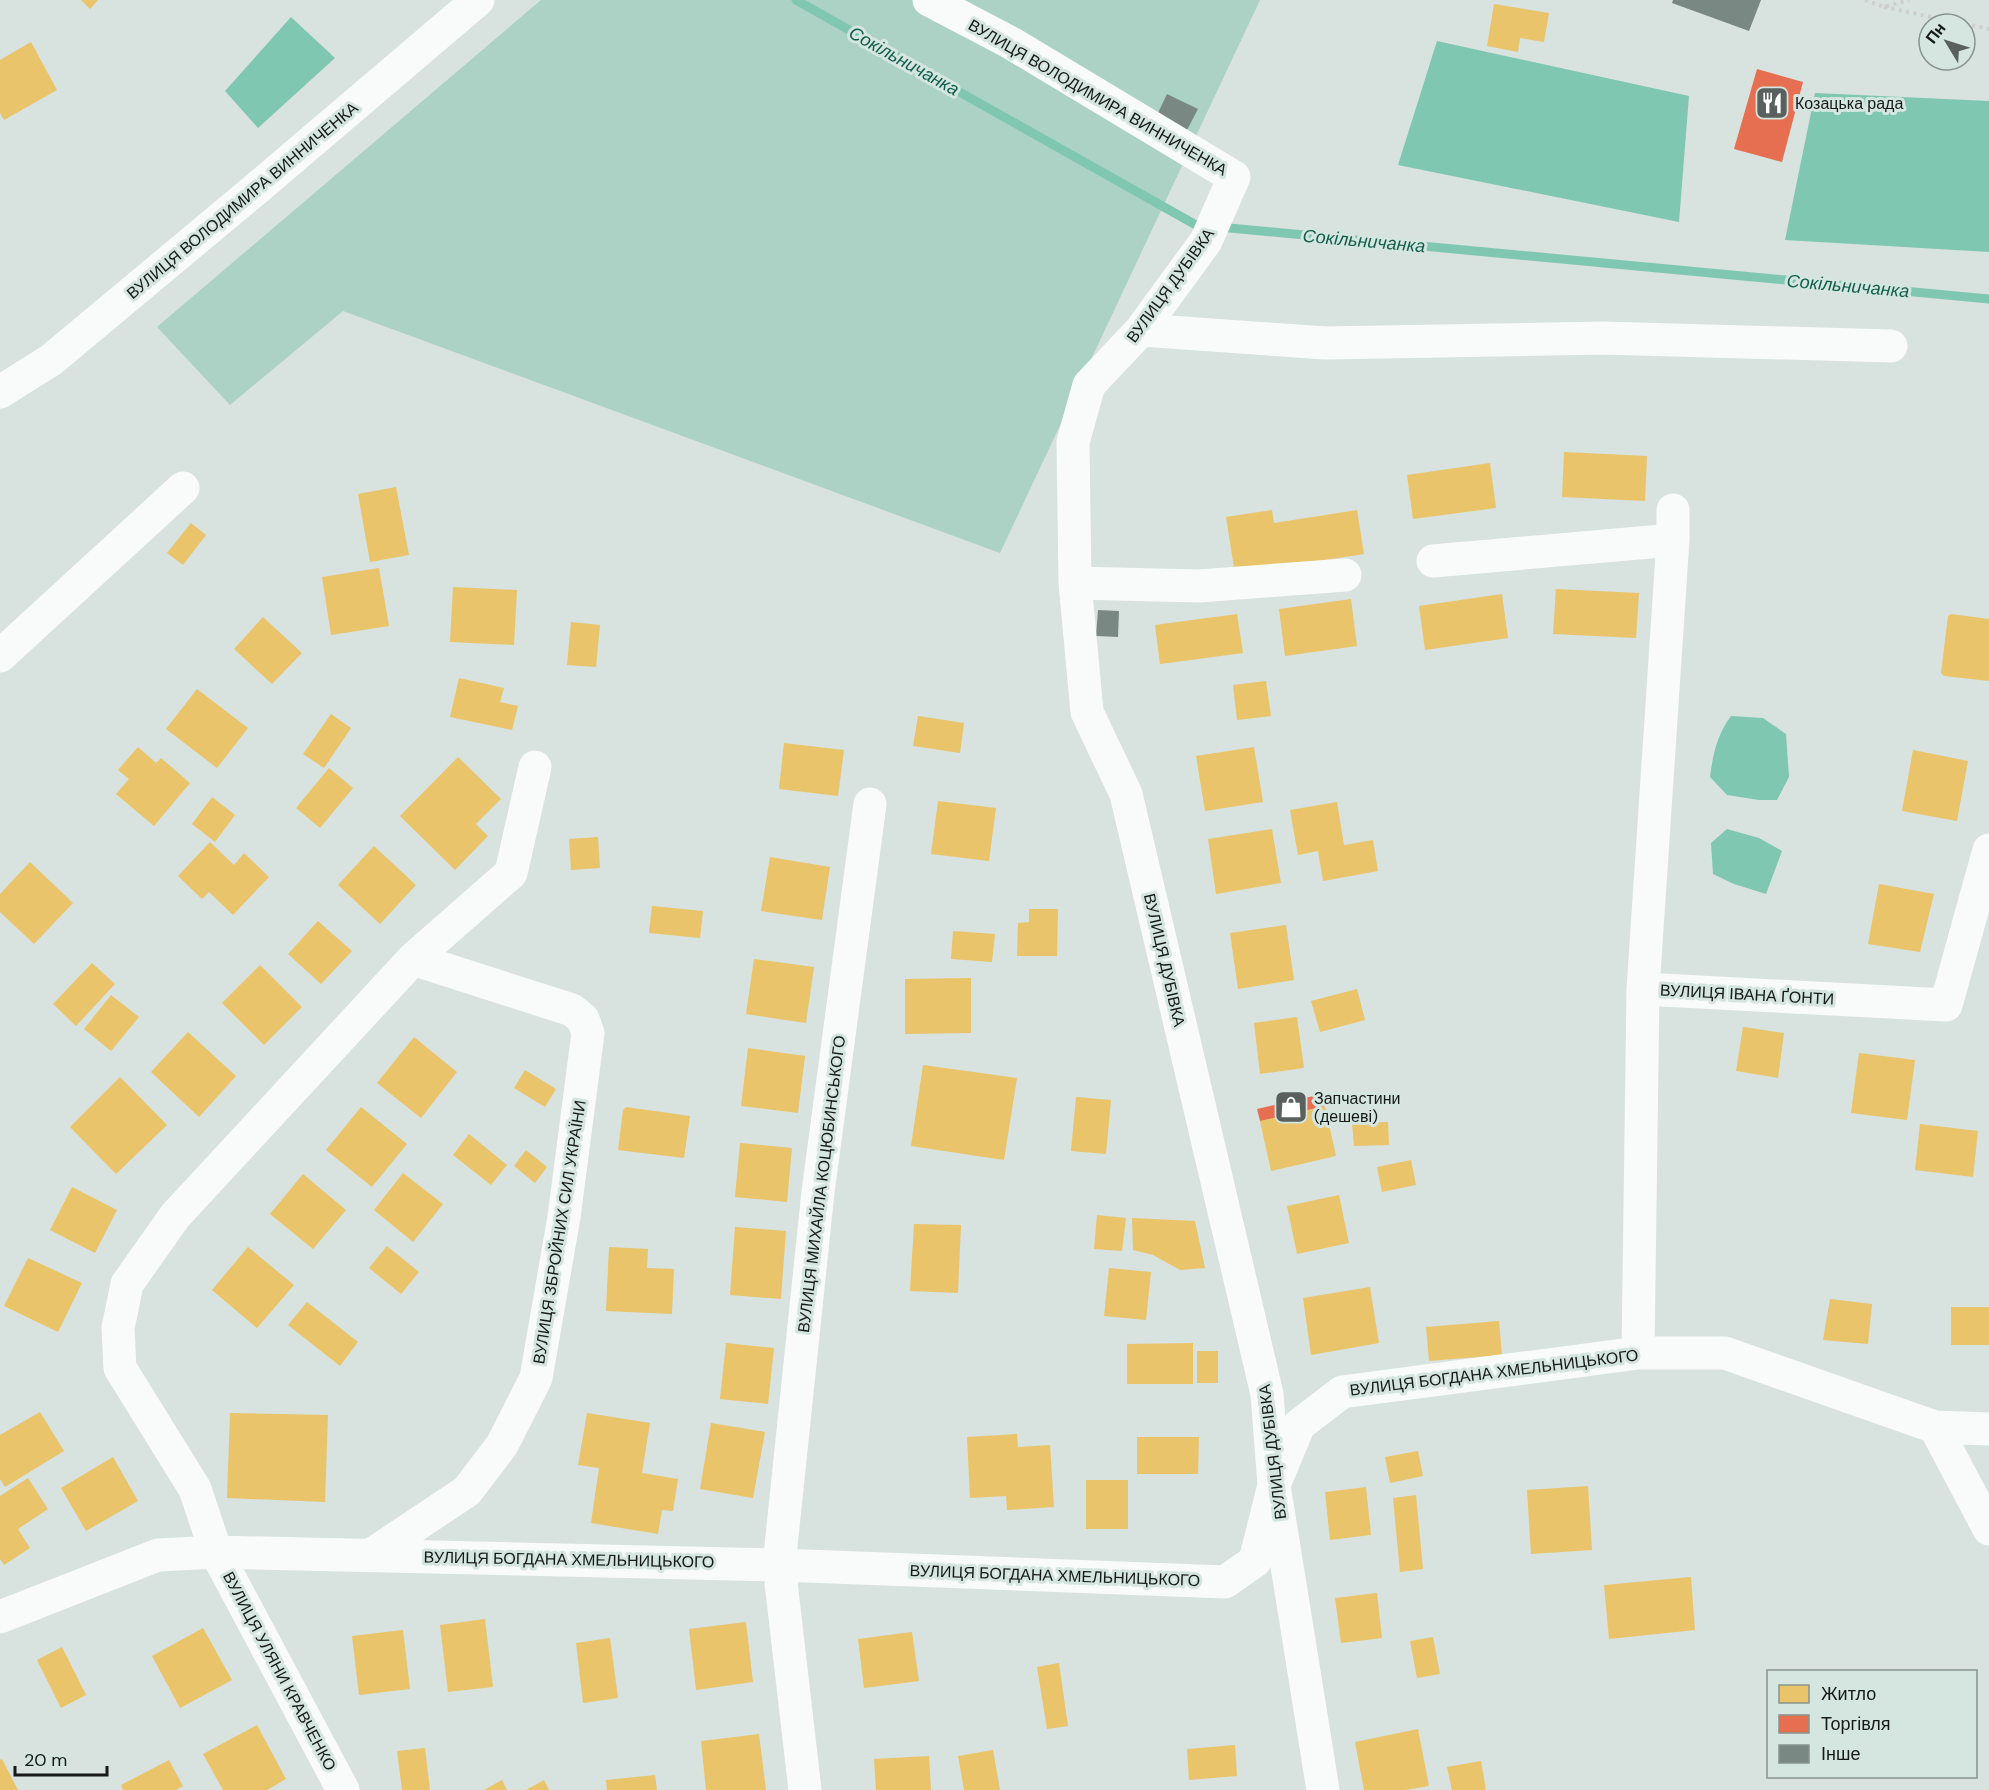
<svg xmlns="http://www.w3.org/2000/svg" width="1989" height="1790" font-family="'DM Sans',sans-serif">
<rect width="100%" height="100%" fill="#d8e2de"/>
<path fill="#abd2c4" d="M541 0H1260L1000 553 343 311 230 405 157 327Z"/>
<path fill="#80c7b1" d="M291 17 335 58 258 128 225 91Z
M1437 41 1689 96 1679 222 1398 165Z
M1815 93 1989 101V252L1785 240Z
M1731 716 1763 718 1786 734 1789 777 1777 800H1759L1727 795 1710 777C1713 754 1717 735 1731 716Z
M1727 829 1759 838 1782 851 1766 894 1734 884 1713 874 1711 843Z"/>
<path fill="#e9c46a" d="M81 0H98L90 9Z
M1494 4 1549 13 1544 42 1520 38 1518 52 1487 46Z
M31 42 57 90 4 120 0 113V60Z
M1564 452 1647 456 1645 501 1562 497Z
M1490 463 1496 508 1413 519 1407 475Z
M396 487 409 555 370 562 358 494Z
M1272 510 1274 523 1357 510 1364 554 1235 574 1226 517Z
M191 523 206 535 183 565 167 553Z
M379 568 389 626 331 635 322 577Z
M453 587 517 590 514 645 450 642Z
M1556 589 1639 593 1636 638 1553 634Z
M1502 594 1508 638 1425 650 1419 606Z
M1351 599 1357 646 1285 656 1279 609Z
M1237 614 1243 653 1160 664 1155 625Z
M1951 614 1989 619V681L1944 676 1941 673 1948 616Z
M263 617 302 653 272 684 234 649Z
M571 622 600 625 596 667 567 665Z
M459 678 504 688 500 702 518 706 512 730 450 717Z
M1266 681 1271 716 1237 720 1233 685Z
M197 689 248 728 217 768 166 729Z
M331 714 351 728 324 768 303 754Z
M918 716 964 723 960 753 913 746Z
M784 743 844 750 838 796 779 789Z
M138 747 156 763 161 758 190 783 154 826 116 794 129 779 118 770Z
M1254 747 1263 802 1205 811 1196 756Z
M1913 750 1968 761 1957 821 1902 811Z
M458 757 501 799 476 824 488 836 455 870 400 816Z
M329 768 353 788 320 828 296 808Z
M212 797 235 815 215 842 192 824Z
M938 801 996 808 989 861 931 854Z
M1337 802 1344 845 1373 840 1378 871 1323 881 1318 851 1298 855 1290 810Z
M1272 829 1281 883 1216 894 1208 839Z
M598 837 600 868 571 870 569 839Z
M210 842 234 865 244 853 269 877 233 915 209 892 202 899 178 876Z
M374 846 416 885 380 924 338 885Z
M770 857 830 867 822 920 761 911Z
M30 862 73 903 34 944 0 912V894Z
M1879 884 1934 894 1920 952 1868 944Z
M652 906 703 911 700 938 649 933Z
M1029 909H1058L1057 956H1017L1018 923 1029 922Z
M318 921 352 951 321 984 288 954Z
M1286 925 1294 980 1238 989 1230 933Z
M953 931 995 934 992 962 951 959Z
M754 959 814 967 806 1023 746 1014Z
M92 963 115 984 76 1026 53 1004Z
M260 965 302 1007 264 1045 222 1003Z
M971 978V1033L905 1034V979Z
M1357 989 1365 1020 1320 1032 1311 1001Z
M111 995 139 1017 111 1051 84 1029Z
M1297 1017 1304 1068 1260 1074 1254 1023Z
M1743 1027 1784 1033 1778 1078 1736 1071Z
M188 1032 236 1076 199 1117 151 1072Z
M414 1037 457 1072 421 1118 377 1083Z
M748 1048 805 1056 798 1113 741 1106Z
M1859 1053 1915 1060 1907 1120 1851 1113Z
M923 1065 1017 1078 1004 1160 911 1146Z
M525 1070 556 1089 545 1107 514 1088Z
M120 1077 167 1125 116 1174 70 1127Z
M1076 1097 1111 1100 1106 1154 1071 1151Z
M1325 1106 1336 1156 1271 1171 1260 1121Z
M361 1107 407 1144 372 1187 326 1150Z
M626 1107 690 1116 684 1158 618 1150 623 1110Z
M1388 1122 1389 1145 1354 1146 1352 1123Z
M1920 1124 1978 1131 1973 1177 1915 1170Z
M469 1134 507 1165 491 1185 453 1155Z
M740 1143 792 1148 787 1202 735 1197Z
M526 1150 547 1167 535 1183 514 1166Z
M1411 1160 1416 1185 1382 1192 1377 1167Z
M403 1173 443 1204 413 1242 374 1210Z
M303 1174 346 1210 313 1249 270 1214Z
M72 1187 117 1210 95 1253 50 1230Z
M1339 1195 1349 1243 1297 1254 1287 1206Z
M1097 1215 1126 1218 1122 1251 1094 1249Z
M1132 1218 1195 1221 1205 1268 1180 1270 1153 1255 1133 1250Z
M914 1224 961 1225 958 1293 910 1291Z
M735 1227 786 1231 781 1299 730 1295Z
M387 1246 419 1272 401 1294 369 1268Z
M248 1247 294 1285 257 1328 212 1290Z
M609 1247 648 1249 647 1268 674 1269 672 1314 606 1311Z
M28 1258 82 1283 58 1332 4 1306Z
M1109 1268 1151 1272 1146 1320 1104 1316Z
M1370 1287 1379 1343 1311 1355 1303 1298Z
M1830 1299 1872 1304 1868 1344 1823 1340Z
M307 1302 358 1342 340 1366 288 1325Z
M1951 1307H1989V1345H1951Z
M1499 1321 1502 1355 1429 1361 1426 1327Z
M726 1343 774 1348 768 1404 720 1399Z
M1193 1343V1384H1127V1344Z
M1197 1351H1218V1383H1197Z
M40 1412 64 1451 5 1487 0 1479V1435Z
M230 1413 328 1415 325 1502 227 1498Z
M587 1413 650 1423 642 1473 678 1479 673 1511 662 1510 658 1534 591 1523 599 1468 578 1465Z
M711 1423 765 1432 753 1498 700 1489Z
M1017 1434 1018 1447 1050 1445 1054 1507 1007 1510 1006 1496 970 1498 967 1437Z
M1137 1437H1199L1198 1474H1137Z
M1418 1451 1423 1476 1390 1483 1385 1457Z
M113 1457 138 1501 86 1531 61 1488Z
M28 1478 48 1509 18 1529 30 1548 4 1565 0 1559V1496Z
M1086 1480H1128V1529H1086Z
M1588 1486 1592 1550 1531 1554 1527 1490Z
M1366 1487 1371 1535 1330 1540 1325 1492Z
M1416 1495 1423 1569 1400 1572 1393 1498Z
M1691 1577 1695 1630 1609 1639 1604 1585Z
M1377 1593 1382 1638 1341 1643 1335 1598Z
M485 1619 493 1687 448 1692 440 1625Z
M746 1622 753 1682 696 1690 689 1629Z
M203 1628 232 1680 180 1708 152 1656Z
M403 1630 410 1689 359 1695 352 1636Z
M912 1632 919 1681 864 1688 858 1639Z
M1433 1637 1440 1674 1417 1678 1410 1641Z
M610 1638 618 1698 583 1703 576 1643Z
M62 1647 86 1695 61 1708 37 1660Z
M1059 1663 1068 1726 1047 1729 1037 1667Z
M257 1725 286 1779 267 1790H223L203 1754Z
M1418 1729 1429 1786 1406 1790H1364L1355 1742Z
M759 1734 766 1790H706L701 1741Z
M1235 1745 1237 1776 1189 1780 1187 1749Z
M425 1748 430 1790H402L397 1751Z
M993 1750 1000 1790H964L958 1756Z
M929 1756 931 1790H876L874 1759Z
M2 1759 18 1790H0V1760Z
M169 1760 183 1786 176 1790H123L121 1785Z
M1481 1761 1486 1790H1452L1447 1767Z
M655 1775 657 1790H607L606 1780Z
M502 1780 507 1790H484Z
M544 1780 549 1790H526Z"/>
<path fill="#e76f51" d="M1757 69 1803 82 1782 162 1734 149Z
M1322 1094 1325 1106 1260 1121 1257 1109Z"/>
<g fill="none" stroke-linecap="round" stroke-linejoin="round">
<path stroke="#80c7b1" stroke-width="9" d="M796 0 1196 225 1205 226
M1219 227 1989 299"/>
</g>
<path fill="#7a8884" d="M1673 0H1761L1749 31 1672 3Z
M1167 94 1198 109 1187 130 1157 115Z
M1098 610 1119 611 1118 637 1096 636Z"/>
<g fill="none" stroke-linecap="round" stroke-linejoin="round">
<path stroke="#cdcfcf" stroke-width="4" stroke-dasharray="3 4.5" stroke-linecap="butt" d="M1865 0 1884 7 1909 0
M1884 7 1989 29"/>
<path stroke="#f9fbfa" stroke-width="33" d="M929 0 1011 43 1234 177 1206 241 1141 330 1089 385 1073 442 1075 583 1087 712 1126 794 1267 1394 1274 1485 1323 1790
M1141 330 1325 343 1603 338 1891 346
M0 392 51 360 256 189 478 0
M1433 561 1673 540
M1075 583 1199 586 1345 575
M0 656 183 488
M1643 989 1673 540V510
M1638 1353 1643 989 1946 1005 1989 850
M1935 1427 1989 1529
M371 1555 467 1491 502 1445 536 1378 564 1217 588 1033 583 1019 572 1010 413 959
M0 1617 158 1555 216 1552 779 1565 1225 1582 1255 1561 1274 1485 1299 1425 1342 1392 1638 1353H1725L1935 1427 1989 1429
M343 1790 216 1552 195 1489 120 1368 118 1328 127 1284 175 1216 413 959 511 873 535 767
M805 1790 779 1565 818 1192 870 804"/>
</g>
<defs>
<symbol id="restaurant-square" viewBox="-11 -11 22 22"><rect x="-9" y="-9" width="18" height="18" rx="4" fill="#59605d" stroke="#d5e5df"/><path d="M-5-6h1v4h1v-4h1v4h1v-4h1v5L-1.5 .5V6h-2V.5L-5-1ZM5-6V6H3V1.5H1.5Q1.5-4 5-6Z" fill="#fff"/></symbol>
<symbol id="shop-square" viewBox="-11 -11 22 22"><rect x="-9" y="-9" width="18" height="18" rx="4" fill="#59605d" stroke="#d5e5df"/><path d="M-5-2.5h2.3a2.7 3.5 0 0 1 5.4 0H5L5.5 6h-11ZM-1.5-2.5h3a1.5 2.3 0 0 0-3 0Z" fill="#fff"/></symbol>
</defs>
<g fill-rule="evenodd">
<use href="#restaurant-square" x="1753" y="84" width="38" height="38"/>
<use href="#shop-square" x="1272" y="1088" width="38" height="38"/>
</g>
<g text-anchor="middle" stroke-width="6" stroke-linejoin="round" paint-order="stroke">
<g font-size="16" fill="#151a18" stroke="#d5e5df">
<text transform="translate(1098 97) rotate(30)" y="6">ВУЛИЦЯ ВОЛОДИМИРА ВИННИЧЕНКА</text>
<text transform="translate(242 200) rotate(-40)" y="6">ВУЛИЦЯ ВОЛОДИМИРА ВИННИЧЕНКА</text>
<text transform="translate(1170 285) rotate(-54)" y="6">ВУЛИЦЯ ДУБІВКА</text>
<text transform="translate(1165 960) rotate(77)" y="6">ВУЛИЦЯ ДУБІВКА</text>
<text transform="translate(1747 994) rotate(3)" y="6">ВУЛИЦЯ ІВАНА ҐОНТИ</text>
<text transform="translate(821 1184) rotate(-83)" y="6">ВУЛИЦЯ МИХАЙЛА КОЦЮБИНСЬКОГО</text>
<text transform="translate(559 1232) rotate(-81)" y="6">ВУЛИЦЯ ЗБРОЙНИХ СИЛ УКРАЇНИ</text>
<text transform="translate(1494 1372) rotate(-7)" y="6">ВУЛИЦЯ БОГДАНА ХМЕЛЬНИЦЬКОГО</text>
<text transform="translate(1272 1452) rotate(-97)" y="6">ВУЛИЦЯ ДУБІВКА</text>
<text transform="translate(569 1559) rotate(1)" y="6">ВУЛИЦЯ БОГДАНА ХМЕЛЬНИЦЬКОГО</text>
<text transform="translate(1055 1575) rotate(2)" y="6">ВУЛИЦЯ БОГДАНА ХМЕЛЬНИЦЬКОГО</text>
<text transform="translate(280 1671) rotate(62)" y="6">ВУЛИЦЯ УЛЯНИ КРАВЧЕНКО</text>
</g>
<g font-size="16" fill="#151a18" stroke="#d5e5df" text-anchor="start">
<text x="1795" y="109">Козацька рада</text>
<text x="1314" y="1104">Запчастини<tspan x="1314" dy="18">(дешеві)</tspan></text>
</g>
<g font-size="18" font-style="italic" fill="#115f4b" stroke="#d5e5df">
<text transform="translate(904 61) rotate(29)" y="6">Сокільничанка</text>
<text transform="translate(1364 241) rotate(5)" y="6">Сокільничанка</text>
<text transform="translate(1848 286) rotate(5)" y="6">Сокільничанка</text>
</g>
</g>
<rect x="1767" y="1670" width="210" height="108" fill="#d5e5df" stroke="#88948f" stroke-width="1.5"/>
<rect x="1779" y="1685" width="30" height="18" fill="#e9c46a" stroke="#88948f" stroke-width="1.5"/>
<text x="1821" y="1700" font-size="18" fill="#151a18">Житло</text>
<rect x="1779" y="1715" width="30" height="18" fill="#e76f51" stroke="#88948f" stroke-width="1.5"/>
<text x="1821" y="1730" font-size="18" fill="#151a18">Торгівля</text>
<rect x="1779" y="1745" width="30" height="18" fill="#7a8884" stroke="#88948f" stroke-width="1.5"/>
<text x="1821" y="1760" font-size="18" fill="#151a18">Інше</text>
<g transform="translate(1947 42) rotate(308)"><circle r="28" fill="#d5e5df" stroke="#88948f" stroke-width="1.5"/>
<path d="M0-4.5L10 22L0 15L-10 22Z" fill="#59605d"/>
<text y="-9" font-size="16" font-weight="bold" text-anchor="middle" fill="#151a18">Пн</text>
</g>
<path d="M15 1766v9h92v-9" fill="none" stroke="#151a18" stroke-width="3"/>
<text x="24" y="1766" font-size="18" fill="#151a18" stroke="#d5e5df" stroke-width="4.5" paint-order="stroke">20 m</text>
</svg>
